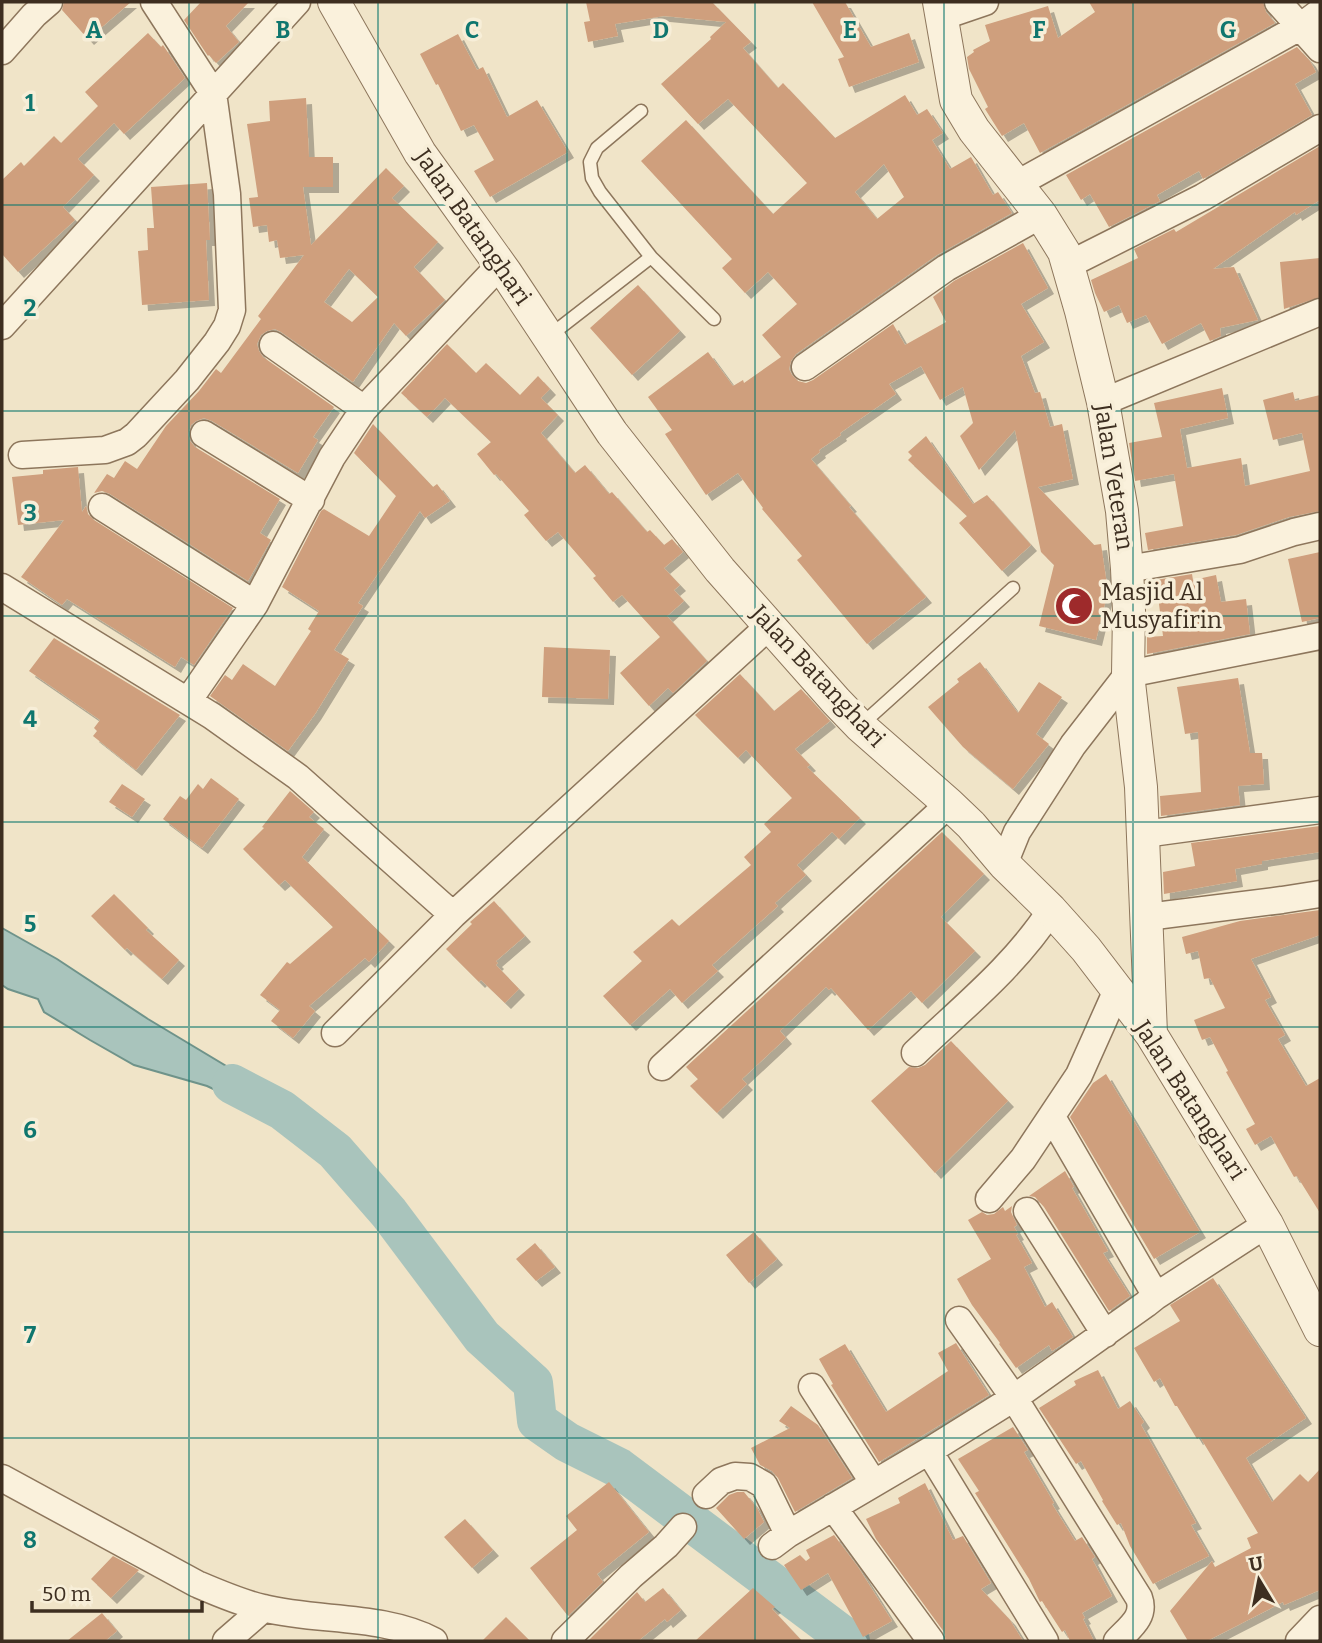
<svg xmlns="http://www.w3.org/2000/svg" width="1322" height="1643" font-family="Bitter,serif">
<defs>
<filter id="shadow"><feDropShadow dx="6" dy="6" stdDeviation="0" flood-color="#0004"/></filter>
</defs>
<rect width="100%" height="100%" fill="#f0e4c8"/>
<path fill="#a9c4bc" stroke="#6f938a" stroke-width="2" d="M2 928 57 959 148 1019 278 1097 282 1110 262 1117 239 1101 207 1086 134 1065 90 1040 44 1012 38 999 8 989 2 985Z"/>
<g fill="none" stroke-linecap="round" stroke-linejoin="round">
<path stroke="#a9c4bc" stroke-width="40" d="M232 1084 282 1110 335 1151 389 1213 482 1337 533 1383 537 1421 567 1442 619 1468 850 1641"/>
</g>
<path fill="#cf9f7d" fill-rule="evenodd" filter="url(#shadow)" d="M64 2H131L88 39 62 10Z
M201 2H249L226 26 239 42 216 63 209 55 208 56 184 20Z
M586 2H712L751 42 743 48 778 88 783 83 835 138 905 95 917 115 927 109 943 133 932 140 950 169 971 157 993 195 998 192 1012 213 937 255 796 354 791 361 789 369 792 375 798 381 806 383 813 380 893 324 905 345 946 322 933 297 954 281 1023 243 1048 288 1021 304 1044 342 1021 356 1035 393 1040 392 1050 427 1062 424 1073 479 1038 487 1094 545 1101 544 1107 585 1109 587 1096 640 1039 626 1054 565 1041 552 1015 430 979 470 960 436 973 423 963 387 940 400 921 366 889 384 896 394 840 433 841 435 819 450 820 452 811 459 851 506 849 507 926 597 867 644 797 560 802 556 762 509 763 508 738 473 706 495 665 434 672 430 648 397 708 352 733 386 743 380 744 383 781 357 762 335 797 304 768 272 745 293 722 268 732 259 641 161 686 120 773 214 807 183 728 99 698 124 661 84 711 39 710 37 726 22 664 16 615 24 618 36 588 42 584 22 590 21ZM884 164 904 197 877 219 855 192Z
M812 2H845L871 47 909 33 919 62 849 87 838 59 844 57Z
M1089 2H1263L1266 12 1275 23 1040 153 1024 123 1002 136 985 109 988 107 969 69 967 57 974 52 973 50 990 41 985 25 1048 6 1058 38 1095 12Z
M148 33 161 47 163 45 185 78 124 134 114 123 78 159 94 175 63 207 75 220 18 272 2 254V180L21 162 24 166 54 136 61 143 98 106 85 92Z
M458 34 477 70 483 67 507 117 537 100 568 152 490 197 474 171 494 160 474 125 461 131 438 84 436 85 420 54Z
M1297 47 1310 61 1316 72 1295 84 1312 115 1203 179 1199 171 1157 195 1160 201 1109 227 1090 194 1081 200 1066 175Z
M306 98 309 157H333V187H303L311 245 386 168 404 186 392 198 438 242 414 267 445 300 406 336 394 323 353 382 281 332 275 329 267 331 261 335 257 344 259 351 263 357 334 407 313 437 318 440 298 473 212 421 204 418 196 421 191 425 188 434 190 441 195 447 280 499 260 533 271 540 248 581 110 494 102 491 94 493 107 474 114 478 125 461 137 469 166 426 199 391 216 369 221 373 261 319 258 316 304 255 280 258 277 240 269 242 267 225 253 227 249 198 258 197 247 124 270 121 269 101ZM349 269 378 297 352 322 324 302Z
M1320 146V200L1296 215 1295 212 1213 269 1234 267 1258 320 1220 328 1221 336 1210 341 1201 323 1162 344 1146 315 1127 323 1119 305 1104 312 1095 293 1091 280 1138 258 1134 249 1174 229 1176 232Z
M207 183 210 240H206L209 300 142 305 138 251 148 250 147 228H154L151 187Z
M1320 258V297L1284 309 1280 262Z
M638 285 680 331 632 375 590 328Z
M447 344 476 373 486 363 520 395 538 376 550 389 541 398 558 415 541 433 575 473 585 465 609 494 612 492 647 532 650 530 664 545 672 539 683 552 664 568 680 585 674 590 684 601 667 616 707 661 673 693 668 688 649 706 620 673 660 637 622 595 613 602 593 578 596 576 558 532 546 541 524 515 529 511 496 474 494 475 477 454 491 442 445 398 427 417 401 393Z
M1222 388 1228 418 1180 429 1187 468 1241 458 1245 486 1310 471 1302 433 1273 440 1263 400 1293 392 1295 401 1320 395V511L1289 517 1236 535 1148 550 1145 533 1183 526 1174 474 1135 481 1129 443 1162 437 1154 403Z
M373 424 433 487 437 484 450 501 425 518 420 511 358 603 363 606 334 650 349 659 315 714 288 751 210 696 225 675 232 680 243 664 275 686 311 631 308 629 319 611 282 587 321 511 324 509 369 536 396 496 354 453Z
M926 436 973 504 987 495 1031 545 1002 571 959 523 967 516 908 460 912 456 908 452Z
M78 467 82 512 86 506 88 514 94 520 233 608 194 665 181 657 175 667 67 599 62 605 21 577 64 520 18 525 12 477 43 474V470Z
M1320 552V618L1302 622 1288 559Z
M1192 574 1193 580 1216 575 1221 602 1246 599 1250 634 1147 654V637L1163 636 1156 580Z
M54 638 180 715 136 770 93 736 97 731 94 728 100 720 29 671Z
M544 647 610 650 608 699 542 697Z
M980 662 1018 713 1039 682 1062 697 1036 734 1049 744 1013 789 963 747 928 707 959 682 957 679Z
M740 674 774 711 801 689 830 721 795 749 810 765 807 767 860 818 839 839 832 832 797 865 806 875 775 903 778 906 712 965 718 971 682 1003 670 989 630 1025 603 996 642 961 633 952 672 919 679 926 751 865 744 857 771 832 764 824 792 798 746 750 738 758 695 715Z
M1238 678 1250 753H1262L1264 784 1238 786 1240 805 1161 816 1160 796 1201 792 1198 732 1185 734 1177 687Z
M211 778 239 799 202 848 163 819 180 796 186 800 198 784 203 789Z
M122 784 145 799 132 817 109 802Z
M290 791 314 812 309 817 324 829 302 857 389 941 369 962 365 958 309 1006 315 1011 293 1038 271 1021 280 1010 260 995 287 962 290 964 333 927 285 880 279 885 243 849 264 828 262 827Z
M1320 826V852L1262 861V864L1235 869 1237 881 1164 894 1163 872 1195 866 1191 843Z
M942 832 984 874 941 917 975 951 922 1003 911 991 868 1030 831 988 829 990 826 987 780 1031 786 1038 742 1079 747 1084 717 1113 690 1086 698 1079 686 1067Z
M114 894 148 928 146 930 179 960 162 979 127 948 125 950 91 916Z
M494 901 525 936 496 961 498 963 496 965 519 989 505 1003 481 980 479 982 446 949 472 924 470 922Z
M1320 910V935L1251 959 1271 997 1265 1000 1285 1035 1278 1039 1306 1086 1320 1078V1213L1297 1176 1294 1177 1271 1136 1255 1145 1246 1129 1255 1124 1226 1072 1228 1071 1210 1037 1202 1040 1194 1020 1225 1008 1210 978 1204 979 1198 951 1186 954 1182 937 1240 921Z
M951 1041 1008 1101 935 1173 871 1101 909 1067 918 1068 925 1065Z
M1106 1074 1200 1232 1154 1259 1070 1117 1093 1083Z
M1065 1171 1074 1187 1072 1188 1108 1251 1103 1253 1130 1296 1109 1311 1044 1207 1035 1197 1029 1196Z
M1012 1206 1011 1212 1017 1225 1014 1227 1018 1234 1016 1235 1032 1263 1024 1267 1045 1307 1052 1302 1073 1337 1052 1351 1049 1345 1016 1368 999 1344 1000 1343 972 1305 957 1279 991 1259 968 1220 982 1212 987 1215 994 1214 1003 1207 1005 1211Z
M754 1232 777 1259 749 1283 726 1255Z
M535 1243 555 1267 536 1281 516 1259Z
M1213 1278 1306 1418 1246 1458 1272 1502 1300 1474 1308 1482 1320 1469V1590L1284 1605 1283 1602 1207 1641H1188L1170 1611 1212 1561 1215 1567 1251 1548 1247 1538 1258 1533 1200 1437 1197 1439 1177 1406H1175L1160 1378 1154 1382 1134 1348 1180 1321 1170 1305Z
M956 1343 989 1395 879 1462 831 1385 833 1384 819 1359 845 1344 886 1412 948 1371 938 1353Z
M1098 1370 1118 1409 1130 1401 1144 1422 1141 1425 1196 1523 1191 1525 1209 1556 1153 1584 1130 1546 1121 1523 1117 1525 1102 1501 1103 1500 1081 1461 1076 1464 1039 1408 1076 1385 1074 1381Z
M791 1406 818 1425 852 1478 795 1512 778 1478 772 1471 760 1465 751 1448 790 1428 779 1421Z
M1013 1427 1028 1450 1024 1452 1054 1503 1052 1504 1075 1541 1082 1537 1095 1557 1092 1559 1112 1596 1082 1613 1085 1618 1083 1619 1094 1641H1070L1065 1630 1062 1632 1042 1601 1040 1602 1029 1579 975 1493 979 1491 958 1459Z
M609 1482 649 1532 597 1574 603 1582 568 1616 530 1568 577 1530 566 1516Z
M925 1483 953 1540 963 1536 991 1583 981 1589 1010 1620 1023 1641H946L944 1632 876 1539 866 1519 900 1503 898 1498Z
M737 1492H744L757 1508 764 1522 744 1539 716 1508 729 1495Z
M465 1519 493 1550 472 1568 444 1537Z
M834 1535 858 1567 892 1621 863 1637 828 1573 801 1590 784 1565 800 1555 806 1561 810 1558 806 1550Z
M113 1556 139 1570 111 1598 91 1579Z
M663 1588 681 1610 667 1622 665 1619 638 1641H588L637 1592 645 1602Z
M753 1588 775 1607 772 1609 802 1641H695Z
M102 1613 117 1631 105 1641H67Z
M506 1617 530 1641H482Z"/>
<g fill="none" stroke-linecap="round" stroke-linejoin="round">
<defs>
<path id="service" d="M651 257 714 319
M548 337 651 257 600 192 592 178 590 162 597 148 641 111
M861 725 1013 588"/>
<path id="minor" d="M1278 2 1320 49
M941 17 985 2
M2 51 34 15 49 2
M1017 184 1300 27 1320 12
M1068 265 1203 197 1320 128
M2 326 297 2
M273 345 364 409
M805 367 946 268 1041 215
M1103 402 1320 312
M204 434 311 500
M22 455 105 450 127 442 136 435 187 380 217 342 227 326 232 310 227 194 213 93 154 2
M102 507 255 604
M1127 569 1240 550 1294 532 1320 526
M2 587 212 716 298 777 453 915 769 626
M188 701 255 604 332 457 364 409 500 265
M1144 834 1320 810
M1004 864 1017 832 1073 745 1128 674 1320 636
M1147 917 1282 900 1320 894
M335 1033 453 915
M915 1053C962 1008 1015 966 1051 910
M662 1067 949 804
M1052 1117 1156 1296
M989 1199 1023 1159 1079 1075 1117 990
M1027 1211 1105 1334
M959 1320 1014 1398 1139 1598C1146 1617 1129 1628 1117 1641
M812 1387 873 1482
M929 1451 1045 1641
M2 1478 197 1584C218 1593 241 1603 263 1608 319 1622 382 1614 434 1641
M706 1495 721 1481 735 1476 750 1477 764 1485 788 1534
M833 1507 931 1641
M772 1546 788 1534 929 1451 1014 1398 1146 1304 1156 1296 1267 1224
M226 1641 264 1608
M565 1641 631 1576 666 1546 683 1527
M1299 1641 1320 1619"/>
<path id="tertiary" d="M334 2 420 153 506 273 612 433 720 570 836 701 860 726 949 804 971 825 1004 864 1051 910 1086 949 1151 1034 1267 1224 1320 1330
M939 2 956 100 974 130 1041 215 1064 252 1081 311 1103 402 1122 511 1127 569 1129 611 1128 674 1141 787 1151 1034"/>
</defs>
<use href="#service" stroke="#8d765c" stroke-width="15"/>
<use href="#minor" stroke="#8d765c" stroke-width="29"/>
<use href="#tertiary" stroke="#8d765c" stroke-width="34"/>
<use href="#service" stroke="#faf1dc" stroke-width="12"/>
<use href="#minor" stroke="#faf1dc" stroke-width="26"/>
<use href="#tertiary" stroke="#faf1dc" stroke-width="32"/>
</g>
<path fill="none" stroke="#0f766e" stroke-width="2" stroke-opacity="0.55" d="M189 2V1641M378 2V1641M567 2V1641M755 2V1641M944 2V1641M1133 2V1641M2 205H1320M2 411H1320M2 616H1320M2 822H1320M2 1027H1320M2 1232H1320M2 1438H1320"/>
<defs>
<symbol id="mosque-disc" viewBox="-11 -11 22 22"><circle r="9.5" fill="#9e2a2b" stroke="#f7eed8"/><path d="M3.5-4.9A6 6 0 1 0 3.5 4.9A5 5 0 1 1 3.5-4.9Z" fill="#fff"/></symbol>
</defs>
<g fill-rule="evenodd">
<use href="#mosque-disc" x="1052" y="584" width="44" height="44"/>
</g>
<g text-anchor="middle" stroke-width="7" stroke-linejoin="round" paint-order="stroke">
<g font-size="24" fill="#3d2e20" stroke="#f7eed8">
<text transform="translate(473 227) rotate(55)" y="8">Jalan Batanghari</text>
<text transform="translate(1114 477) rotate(81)" y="8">Jalan Veteran</text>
<text transform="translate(818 676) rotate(47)" y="8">Jalan Batanghari</text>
<text transform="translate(1190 1100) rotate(57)" y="8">Jalan Batanghari</text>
</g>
<g font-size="24" fill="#3d2e20" stroke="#f7eed8" text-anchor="start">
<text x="1101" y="600">Masjid Al<tspan x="1101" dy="28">Musyafirin</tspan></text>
</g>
</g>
<g font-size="23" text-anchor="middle" font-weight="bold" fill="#0f766e" stroke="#f7eed8" stroke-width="7" stroke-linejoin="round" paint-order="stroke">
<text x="94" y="38">A</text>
<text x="283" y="38">B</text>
<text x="472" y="38">C</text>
<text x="661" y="38">D</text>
<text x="850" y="38">E</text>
<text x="1039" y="38">F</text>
<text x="1228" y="38">G</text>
<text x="30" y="111">1</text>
<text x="30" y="316">2</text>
<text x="30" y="521">3</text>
<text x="30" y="727">4</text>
<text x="30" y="932">5</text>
<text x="30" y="1138">6</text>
<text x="30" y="1343">7</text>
<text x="30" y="1548">8</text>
</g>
<rect width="1322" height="1643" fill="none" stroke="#3d2e20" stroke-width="7"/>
<g transform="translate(1259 1580) rotate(350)" stroke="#f7eed8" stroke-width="5" paint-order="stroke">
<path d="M0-5L12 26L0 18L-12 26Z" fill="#3d2e20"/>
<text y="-10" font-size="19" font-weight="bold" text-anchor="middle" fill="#3d2e20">U</text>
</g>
<path d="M32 1601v10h170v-10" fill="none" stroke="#3d2e20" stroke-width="3.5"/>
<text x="42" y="1601" font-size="21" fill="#3d2e20" stroke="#f7eed8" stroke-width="5" paint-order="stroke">50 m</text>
</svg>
